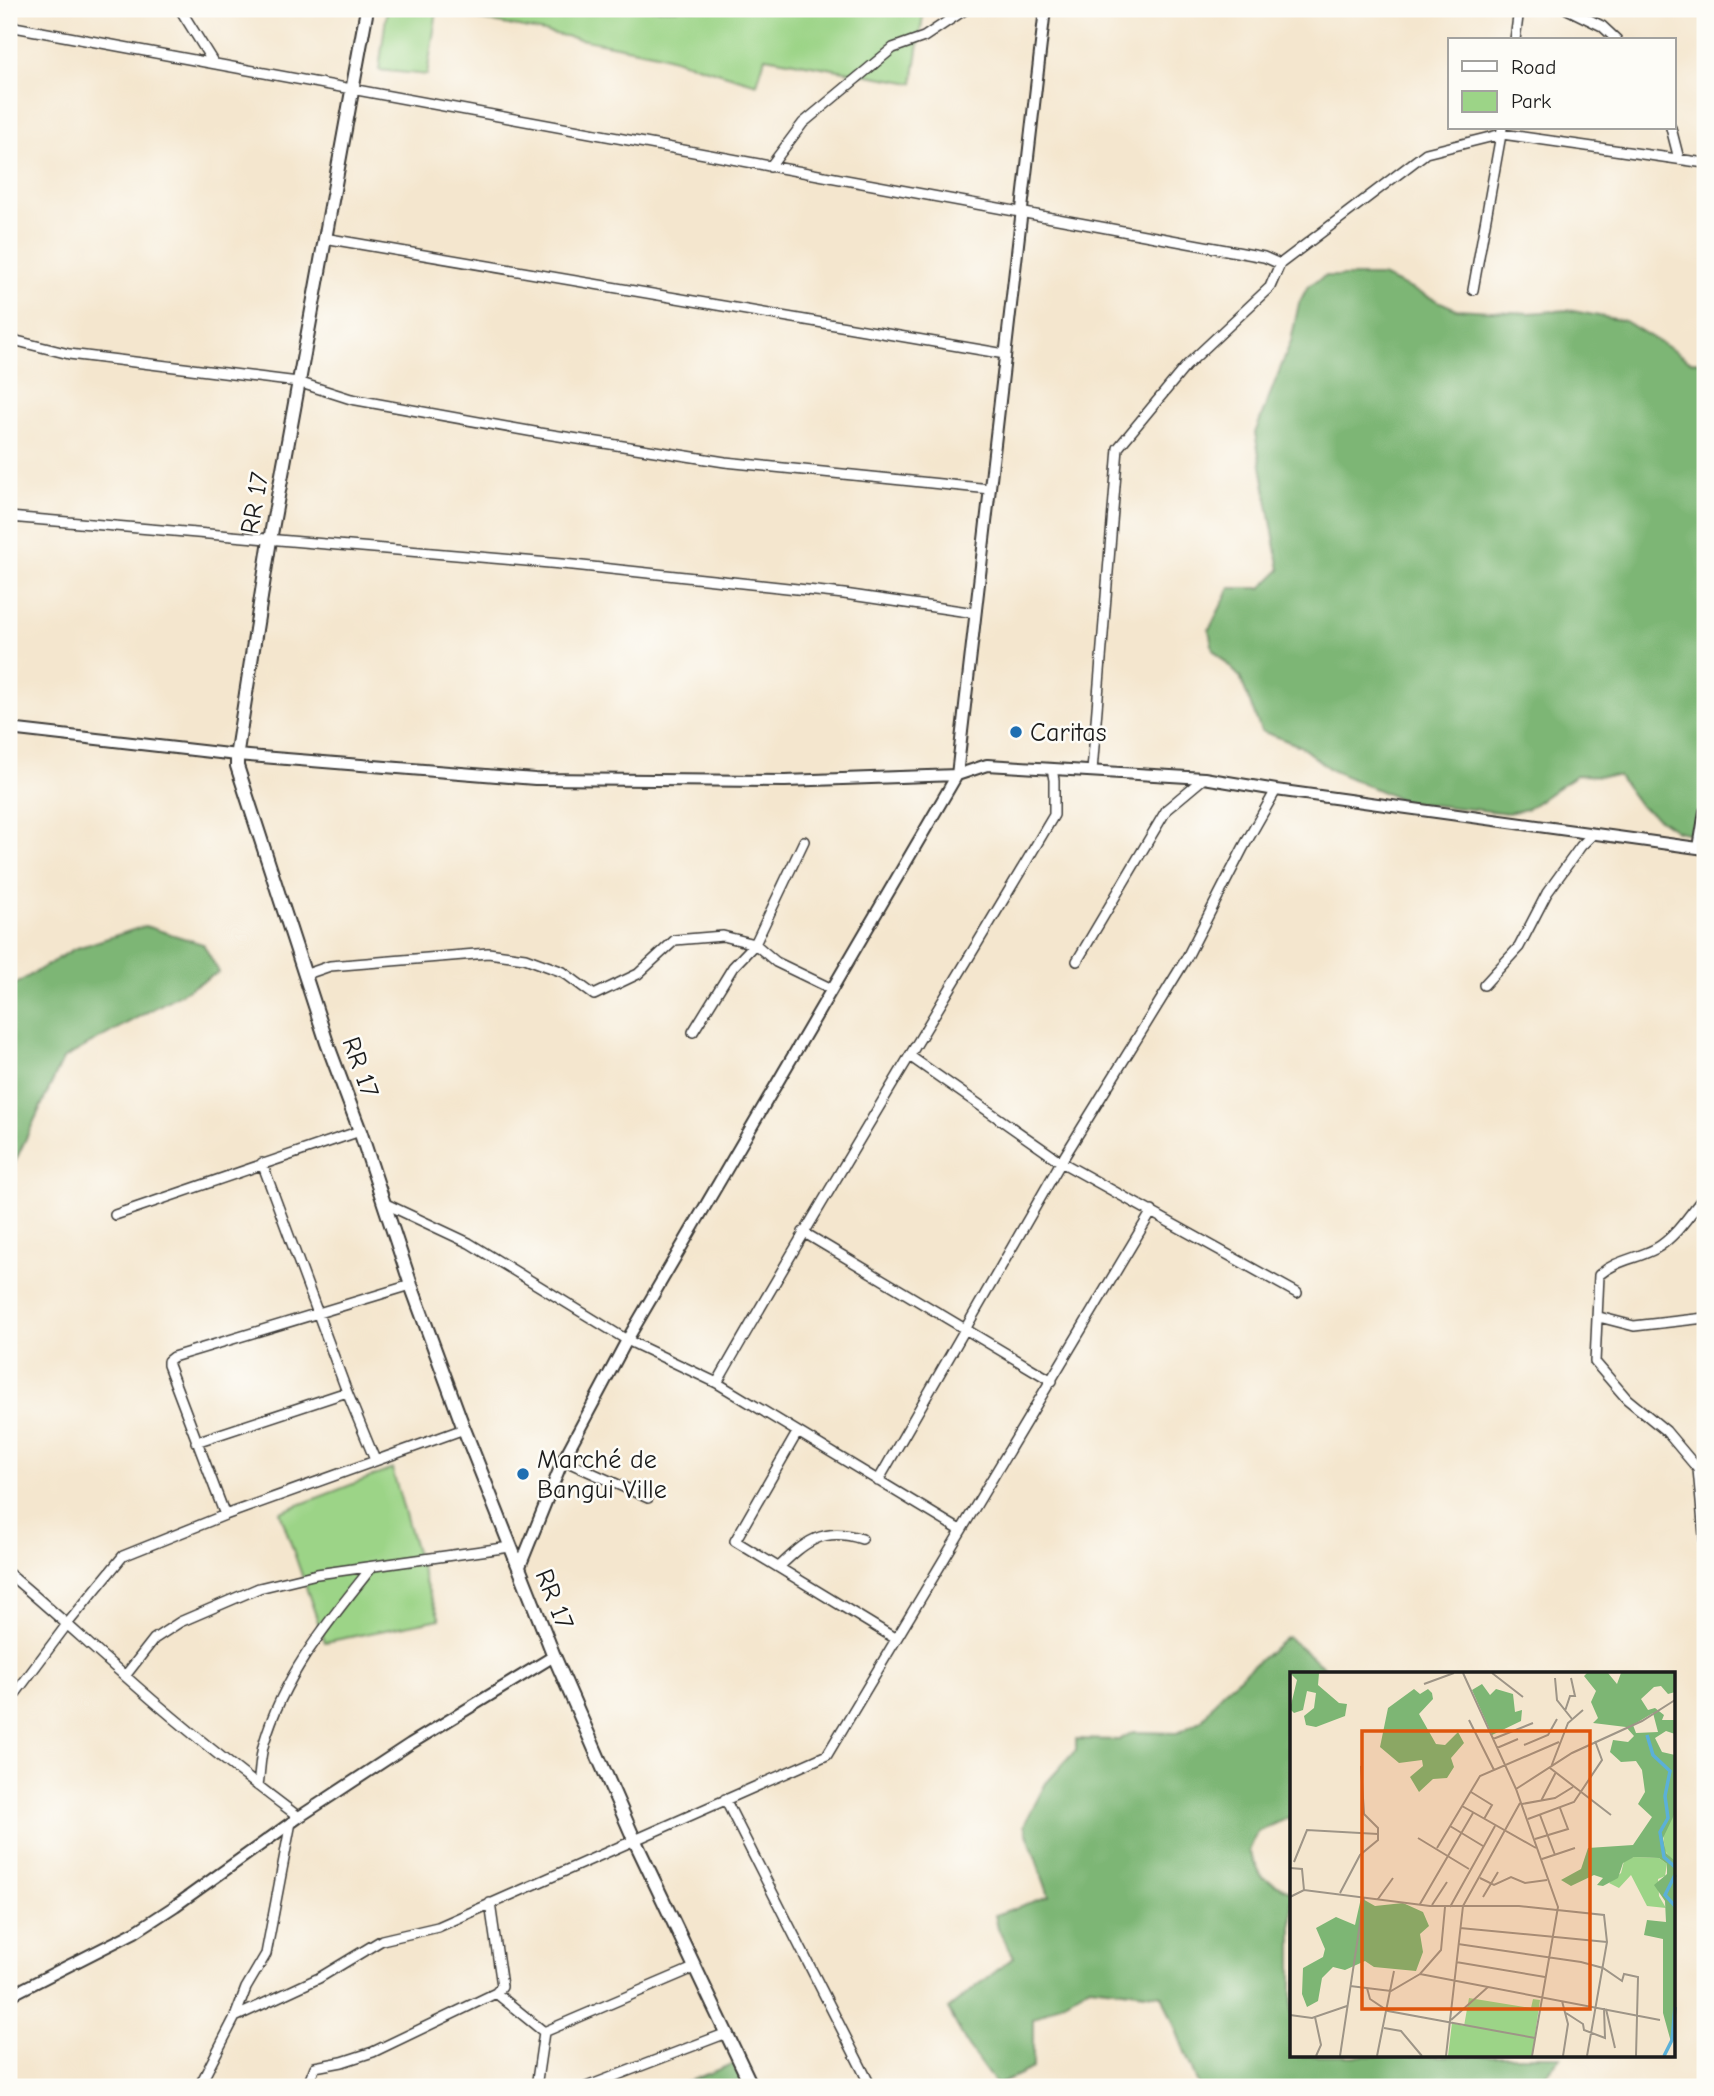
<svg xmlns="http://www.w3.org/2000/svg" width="1714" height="2096" font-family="'Comic Neue',sans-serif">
<rect width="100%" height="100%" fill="#fdfcf7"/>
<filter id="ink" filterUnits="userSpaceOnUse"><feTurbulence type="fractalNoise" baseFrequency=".0143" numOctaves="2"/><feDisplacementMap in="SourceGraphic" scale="14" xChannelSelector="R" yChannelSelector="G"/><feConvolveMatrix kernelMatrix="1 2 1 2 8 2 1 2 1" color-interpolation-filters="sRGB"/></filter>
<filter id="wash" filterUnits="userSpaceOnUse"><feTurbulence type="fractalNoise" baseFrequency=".00686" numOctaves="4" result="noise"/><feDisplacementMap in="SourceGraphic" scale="28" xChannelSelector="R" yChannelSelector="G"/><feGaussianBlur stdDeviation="1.57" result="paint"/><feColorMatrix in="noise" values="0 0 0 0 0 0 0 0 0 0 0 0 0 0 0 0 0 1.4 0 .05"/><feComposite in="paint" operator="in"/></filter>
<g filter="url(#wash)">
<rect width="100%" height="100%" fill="#f4e6ce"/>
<path fill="#9cd487" stroke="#5c7852" stroke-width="2" d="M387 9H924L913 83 765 57 757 84 657 54 437 11 427 75 379 70Z
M392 1469 425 1582 440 1619 325 1642 280 1512Z"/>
<path fill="#7db674" stroke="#4c6948" stroke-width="2" d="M1325 276H1382L1456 309 1529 313 1568 310 1625 321 1690 361 1705 362V837L1677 831 1640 806 1618 776 1576 775 1527 809 1508 813 1406 802 1331 770 1300 746 1261 731 1240 677 1213 650 1209 630 1230 588H1261L1280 570 1255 433 1291 341 1299 303 1308 286Z
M145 926 203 944 219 972 63 1059 14 1164V1212H9V988L74 949Z
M1287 1637 1323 1666 1329 1674H1292V1816L1257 1832 1249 1851 1262 1877 1292 1892V2056H1561L1539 2082 1537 2087H1199L1162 1995 1090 1986 1033 2019V2068L996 2085 967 2045 948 2009 1014 1957 998 1929 995 1915 1049 1896 1024 1825 1046 1783 1076 1750V1739L1119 1740 1133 1732 1178 1733 1202 1720 1222 1692Z
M737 2062 748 2087H675Z"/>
</g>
<g filter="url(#ink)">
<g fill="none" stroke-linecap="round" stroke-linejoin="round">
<defs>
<path id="minor" d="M180 9 213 62
M1567 9 1602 26 1617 40
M9 26 1264 257 1280 264
M1515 40 1519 9
M1671 128 1679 159
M770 167 803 123 893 48 924 37 966 9
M324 238 1005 354
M1473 290 1502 129
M9 339 69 354 298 382 351 399 540 433 725 462 990 489
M9 517 573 565 844 594 975 613
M1092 771 1118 448 1186 366 1270 287 1280 264 1426 153 1502 134 1705 163
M1077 961 1167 809 1204 778
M304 975 330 966 488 953 525 958 563 972 594 995 638 974 675 940 723 936 755 944 776 962 832 989
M1484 985 1519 947 1547 893 1581 846 1593 834
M693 1032 733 967 755 944 804 841
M911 1057 1061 1162 1297 1293
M262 1163 347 1392 375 1460
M1705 1195C1691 1213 1675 1238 1655 1249 1636 1259 1616 1260 1599 1275L1595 1362 1627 1399 1666 1431 1698 1469 1705 1546
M386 1204 469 1243 627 1340 717 1383 960 1530
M115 1215 360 1131
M803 1232 1052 1381
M1599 1317 1634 1326 1705 1318
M717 1383C826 1191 942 1004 1054 815V780L1052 769
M797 1433 735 1541 896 1639
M196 1442 347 1392
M563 1460 648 1498
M878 1481 1061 1162 1186 959 1243 848 1276 790
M225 1515 168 1365V1361L173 1357 411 1285
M779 1567C805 1542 823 1526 862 1539
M9 1574C49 1607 86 1642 125 1676 180 1725 239 1772 299 1817
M125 1676 154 1639 180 1622 259 1588 317 1574 510 1547
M9 1702 68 1623 123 1556 225 1515 464 1429
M258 1786C260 1772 260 1756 264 1743 284 1674 328 1622 372 1567
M725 1799 871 2087
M496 1993 544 2032
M235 2017 319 1978 382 1940 438 1927 827 1755 1152 1211
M544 2032 696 1967
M199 2087 235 2017 246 1988 266 1954 291 1822
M307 2087 315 2067 342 2062 373 2052 496 1993 502 1986 490 1903
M536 2087 544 2032
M586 2087 727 2033"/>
<path id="tertiary" d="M9 729 237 755 535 779 785 781 957 775 987 765 1204 778 1276 790 1705 849
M1699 848 1705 811
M519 1569 563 1460 627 1340 957 775 1045 9
M9 1996 135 1932 175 1906 299 1817 410 1744 554 1656"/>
<path id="secondary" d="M367 9 270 540 237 751V766L327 1043 360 1131 411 1285 464 1429 554 1656 634 1839 752 2087"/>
</defs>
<use href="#minor" stroke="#3c3a37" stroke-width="12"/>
<use href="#tertiary" stroke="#3c3a37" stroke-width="14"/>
<use href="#secondary" stroke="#3c3a37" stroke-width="16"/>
<use href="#minor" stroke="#fff" stroke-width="9"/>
<use href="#tertiary" stroke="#fff" stroke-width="10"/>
<use href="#secondary" stroke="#fff" stroke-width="12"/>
</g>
</g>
<g fill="#1f6fb2" stroke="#fdfcf7" stroke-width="2.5">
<circle cx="1016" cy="732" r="7"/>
<circle cx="523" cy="1474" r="7"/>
</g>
<g text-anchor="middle" stroke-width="5" stroke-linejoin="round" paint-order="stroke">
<g font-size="26" fill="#1c1c1c" stroke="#fdfcf7">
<text transform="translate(254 503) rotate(-80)" y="9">RR 17</text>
<text transform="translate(361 1067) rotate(70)" y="9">RR 17</text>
<text transform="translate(555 1599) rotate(68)" y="9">RR 17</text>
</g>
<g font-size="26" fill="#1c1c1c" stroke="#fdfcf7" text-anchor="start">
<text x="1030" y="741">Caritas</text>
<text x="537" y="1468">Marché de<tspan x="537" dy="30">Bangui Ville</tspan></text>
</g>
</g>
<g transform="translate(1290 1672)">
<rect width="385" height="385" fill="#f4e6ce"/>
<path d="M385 141V189L384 190 375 179 373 161ZM344 185 369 186 377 192 375 204 368 207 369 224 376 236 357 234 341 203 329 216 319 211 331 201 334 189ZM179 326 241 336 243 327 250 328 242 384H158L162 351 174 354Z" fill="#9cd487"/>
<path d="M0 1H29L28 13 49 31 57 32 55 44 26 55 16 53 14 44 24 36 26 21 17 19 13 38 4 41 0 37 7 8ZM297 1H318L327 12 331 1H385V20L378 22 371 14 364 15 351 27 358 38 365 36 374 43 372 48H385V62L376 59 365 66 372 80 385 83V141L373 166 376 181 385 189V367L381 370 373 341V267L354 263 357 248 376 250 375 229 364 213 377 202V192L369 186 344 185 333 191 328 206 313 214 307 213 313 206 304 203 281 214 271 208 291 197 298 176 343 173 362 145 348 132 355 120 352 98 346 89 331 90 320 80 323 68 338 70 344 64 336 55 303 51 308 46 301 30 306 19 294 4ZM363 41 368 60 346 61 343 53ZM192 12 200 23 206 17 223 22 225 40 232 38 231 49 202 63 182 18ZM124 17 130 22 138 17 142 21 143 27 129 42 146 72 155 73 168 60 174 71 161 86 164 95 157 106 143 107 129 120 120 105 133 94 132 88 109 91 90 75 98 36ZM71 226 85 234 113 231 133 240 139 254 130 262 133 280 126 299 84 295 75 289 55 298 43 295 32 306 28 329 17 335 12 322 13 296 33 285 35 277 26 256 46 245 65 253Z" fill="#7db674" fill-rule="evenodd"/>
<path fill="none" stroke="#5bb0d8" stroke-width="3.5" d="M357 63 363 83 380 99 375 124 378 146 370 160 374 185 385 195M385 203 375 223 385 234M374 384 382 368 385 335"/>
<path fill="none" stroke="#9e9587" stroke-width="2" d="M173 1 226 117 268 235 242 384M202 1 233 25M265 6 267 28 282 47M134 12 164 1M275 39 280 24H285L281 6M179 48 204 98M203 67 243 51M234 73 258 63 267 47M207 76 228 67M261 95 278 51 293 38M260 96 321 143M226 117 282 81 352 49 385 28M181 120 202 133 194 147M251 129 266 100M232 132 265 126 283 115M172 134 246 176M250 143 265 183M238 147 284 130 312 88 305 69M160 154 193 174M128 166 179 197M245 167 278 157 270 136M147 176 190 104 269 70M252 187 285 176M4 190 17 158 88 162M0 196 12 197 14 218M190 206 204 213 221 205 235 211 257 208M50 221 70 183 88 168V156L74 142 71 94M0 225 14 218 140 234H229L314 243 317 270 297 384M193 225 208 200M88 227 103 206M130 232 183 141M142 233 157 210M160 235 205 154M170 256 317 270M168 272 291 290 313 296 332 309 334 302 348 305 346 384M166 290 255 305M130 302 370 348M60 314 101 319 130 302 151 278 155 235M77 316 80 327 98 339 245 366M272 329 278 352 273 384M316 337 325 376M276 341 293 352 294 358 315 366 314 336M0 343 22 346 57 334M25 345 31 373 26 384M161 348 198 315M94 356 111 359 132 384M50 384 74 225M87 384 104 299M156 384 173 234 230 131"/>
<path fill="#de560d" fill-opacity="0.15" stroke="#de560d" stroke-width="3.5" d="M72 59H300V337H72Z"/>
<rect width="385" height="385" fill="none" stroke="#1c1c1c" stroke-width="3.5"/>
</g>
<rect width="1714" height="2096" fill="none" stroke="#fdfcf7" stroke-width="35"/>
<rect x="1448" y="38" width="228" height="91" fill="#fdfcf7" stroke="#a3a29f" stroke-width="2"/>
<rect x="1462" y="61" width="35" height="10" fill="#ffffff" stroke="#a3a29f" stroke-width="2"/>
<text x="1511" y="74" font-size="21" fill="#1c1c1c">Road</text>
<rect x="1462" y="91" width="35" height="21" fill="#9cd487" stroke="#a3a29f" stroke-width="2"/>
<text x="1511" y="108" font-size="21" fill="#1c1c1c">Park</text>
</svg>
